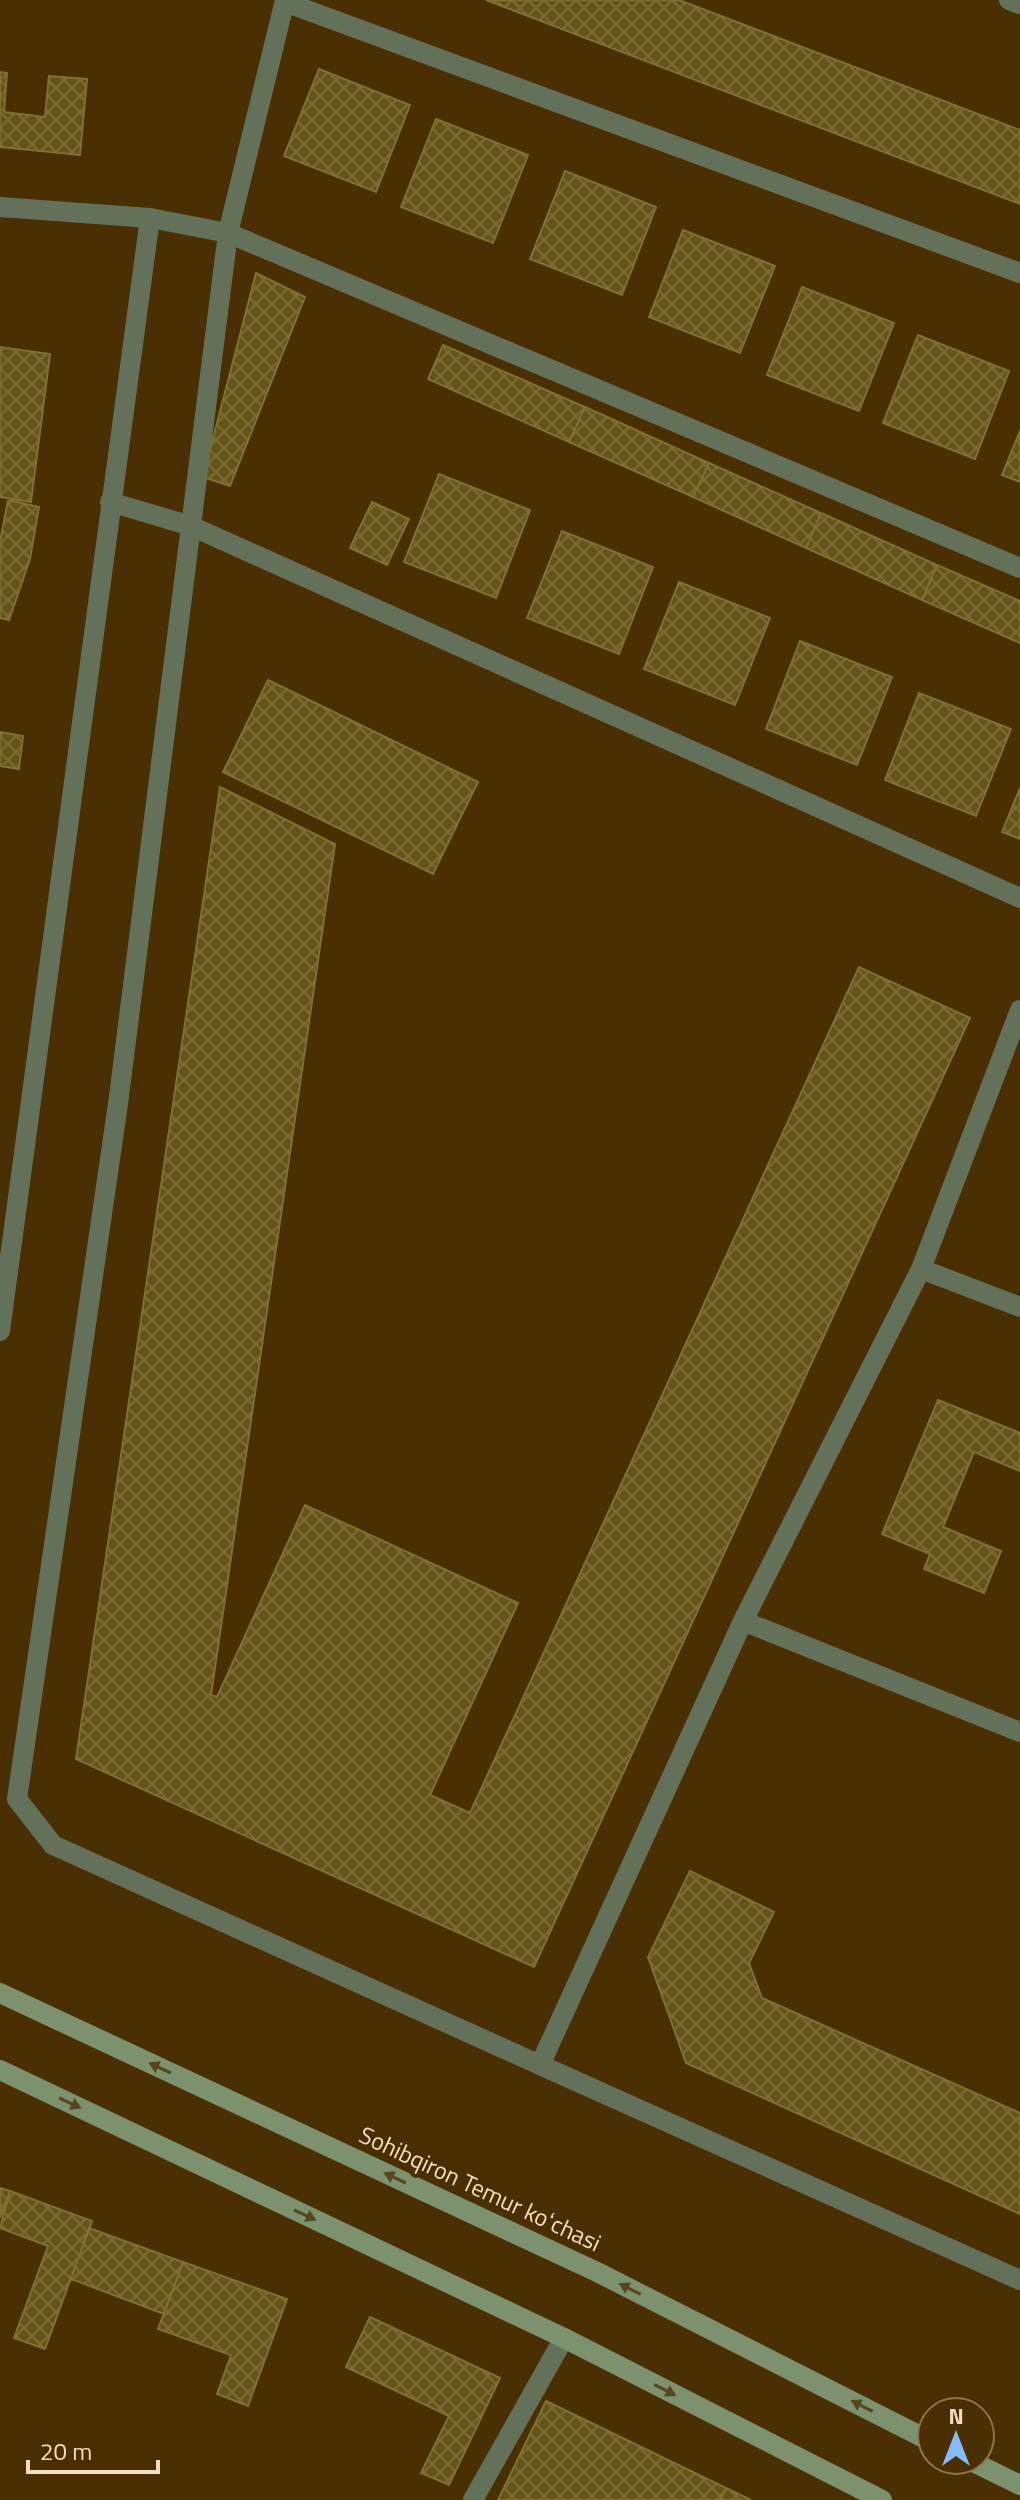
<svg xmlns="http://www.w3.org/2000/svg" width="1020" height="2500" font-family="'Titillium Web',sans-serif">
<defs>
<pattern id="building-cross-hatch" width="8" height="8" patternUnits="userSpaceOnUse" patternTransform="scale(2)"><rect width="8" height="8" fill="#645417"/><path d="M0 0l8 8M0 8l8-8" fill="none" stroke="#7b6c37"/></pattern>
</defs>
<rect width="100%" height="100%" fill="#492f01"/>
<path fill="url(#building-cross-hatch)" stroke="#827031" stroke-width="2" d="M486 0H679L1020 130V204Z
M319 69 410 105 376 192 284 156Z
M0 72 7 73 4 112 45 117 49 76 87 79 80 155 0 147Z
M436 119 528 155 493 243 401 207Z
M565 171 656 207 622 295 530 259Z
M683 230 775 266 740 353 649 317Z
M256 273 305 297 230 486 203 477Z
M802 287 894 323 859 411 767 375Z
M918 335 1009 371 975 459 883 423Z
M443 345 585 407 569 442 428 379Z
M0 347 50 354 31 502 0 497Z
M585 407 709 463 693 497 569 442Z
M1020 431V482L1002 475Z
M709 463 821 513 806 548 693 497Z
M439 474 530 510 496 598 404 562Z
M8 500 39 507 30 559 9 620 0 618V542Z
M372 502 409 519 387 565 350 548Z
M821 513 937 565 922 600 806 548Z
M562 531 653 567 619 654 527 618Z
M937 565 1020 601V643L922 600Z
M679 582 770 618 735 705 644 669Z
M800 641 892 677 857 765 766 729Z
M268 680 478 782 433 874 223 772Z
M919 693 1011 729 976 816 885 780Z
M0 732 23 736 19 769 0 766Z
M220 787 335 844 211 1695 217 1697 305 1505 518 1603 430 1795 470 1813 859 967 970 1018 534 1967 76 1759Z
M1020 788V839L1002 832Z
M938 1400 1020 1433V1471L974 1452 943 1527 1001 1551 984 1593 924 1569 930 1554 882 1534Z
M690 1871 774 1912 749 1963 762 1998 1020 2113V2214L686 2063 648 1957Z
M0 2188 10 2191 0 2218Z
M10 2191 92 2221 45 2349 14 2338 48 2246 0 2228Z
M89 2228 183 2262 164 2314 71 2279Z
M183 2262 287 2299 248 2406 217 2394 231 2355 158 2329Z
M370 2317 500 2378 449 2485 421 2473 449 2416 346 2367Z
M546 2401 726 2488 720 2500H498Z
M726 2488 751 2500H720Z"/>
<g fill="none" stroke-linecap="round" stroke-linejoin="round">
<path stroke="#63715a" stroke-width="20" d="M285 0 228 233 118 1104 17 1799 53 1845 540 2065
M1009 0 1020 4
M285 2 1020 273
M150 218 228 233 1020 568
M110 502 191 526 1020 898
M1020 1010 921 1269 743 1621 540 2065 1020 2280
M921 1269 1020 1307
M743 1621 1020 1732
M473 2500 564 2338"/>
<path stroke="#63715a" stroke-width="20" d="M0 207 150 218 0 1331"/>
<path stroke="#7c926f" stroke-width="20" d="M0 1993 597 2272 932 2442
M0 2070 564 2338 882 2500
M969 2460 1020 2485"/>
</g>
<defs><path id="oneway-solid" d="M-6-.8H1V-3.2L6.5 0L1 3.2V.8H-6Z" transform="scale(2)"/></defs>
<g fill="#56481c">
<use href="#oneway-solid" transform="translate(160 2068) rotate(-155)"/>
<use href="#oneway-solid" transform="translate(70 2103) rotate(25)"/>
<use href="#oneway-solid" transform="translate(395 2178) rotate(-155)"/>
<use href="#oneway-solid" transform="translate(305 2215) rotate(25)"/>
<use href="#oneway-solid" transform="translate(630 2289) rotate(-153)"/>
<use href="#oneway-solid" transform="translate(665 2390) rotate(27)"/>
<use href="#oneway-solid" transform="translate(862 2406) rotate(-153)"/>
</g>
<g text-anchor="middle" stroke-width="8" stroke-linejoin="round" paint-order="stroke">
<g font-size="24" fill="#f2ddc2" stroke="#492f01">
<text transform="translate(480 2189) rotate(25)" y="8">Sohibqiron Temur koʻchasi</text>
</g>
</g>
<g transform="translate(956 2436)"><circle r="38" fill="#492f01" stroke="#8d754e" stroke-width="2"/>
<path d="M0-6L14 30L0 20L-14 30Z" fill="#86bbfb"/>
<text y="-12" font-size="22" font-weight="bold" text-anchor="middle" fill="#f2ddc2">N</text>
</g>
<path d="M28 2460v12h130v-12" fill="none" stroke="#f2ddc2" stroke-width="4"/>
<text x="40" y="2460" font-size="24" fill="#f2ddc2" stroke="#492f01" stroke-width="6" paint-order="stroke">20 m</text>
</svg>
